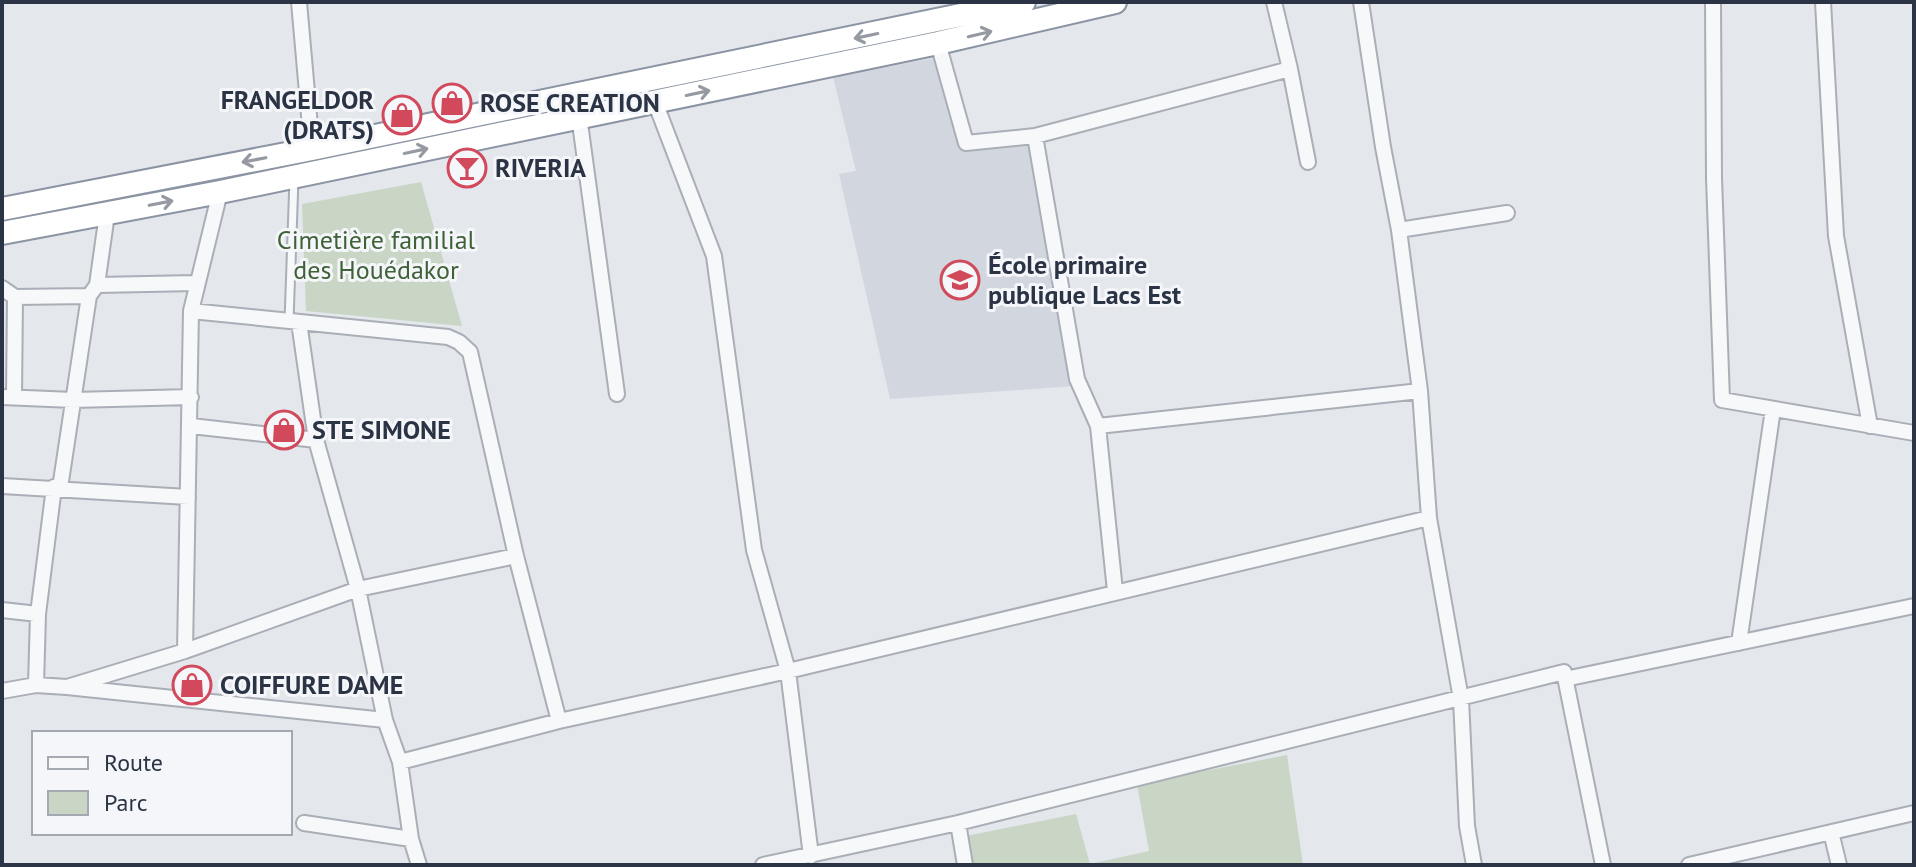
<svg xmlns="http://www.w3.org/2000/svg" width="1916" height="867" font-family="'PT Sans',sans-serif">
<rect width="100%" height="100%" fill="#e4e7ec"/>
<path fill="#d2d6de" d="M935 58 967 147 1032 146 1075 386 890 399 839 174 856 171 833 77Z"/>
<path fill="#c9d6c5" d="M421 182 462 326 306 311 302 204Z
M1287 755 1303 865H973L966 836 1076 814 1090 864 1149 851 1137 784Z"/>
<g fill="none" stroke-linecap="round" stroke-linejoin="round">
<defs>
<path id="service" d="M289 321 294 179"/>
<path id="minor" d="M299 2 312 149
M1274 2 1290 69 1308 162
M1361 2 1383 147 1399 230 1420 391 1429 518 1461 699 1467 826 1474 865
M1713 2 1714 178 1722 400 1914 433
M1823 2 1836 236 1870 426
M938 43 966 143 1035 136 1290 69
M655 102 714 256 754 550 788 671 811 856
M579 116 617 394
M1035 136 1077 379 1098 426 1115 591
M1399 230 1507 213
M97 285 196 283
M2 288 15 297 89 296
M191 311 448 337 459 342 470 352 516 556 559 721
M299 322 316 440 358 589 385 720 400 762 411 839 419 865
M2 397 73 400 191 397
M14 397 15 297
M191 426 316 440
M1098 426 1420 391
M2 486 188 497
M60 488 89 296 97 285 107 214
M2 610 38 614
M1739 643 1773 409
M185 651 191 311 220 192
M1565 679 1914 606
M36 685 38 614 54 487
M67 687 185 651 358 589 516 556
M2 691 36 685 67 687 385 720
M400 762 559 721 788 671 1429 518
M304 823 411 839
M958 823 965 865
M1831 832 1839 865
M763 865 958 823 1564 672 1603 865
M1689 865 1914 813"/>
<path id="trunk" d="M2 209 312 149 1024 2
M2 233 220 192 938 43 1115 2"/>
</defs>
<use href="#service" stroke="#a9aeb7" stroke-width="11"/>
<use href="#minor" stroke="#a9aeb7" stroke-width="18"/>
<use href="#trunk" stroke="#8b94a3" stroke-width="26"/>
<use href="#service" stroke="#f7f8fa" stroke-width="7"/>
<use href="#minor" stroke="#f7f8fa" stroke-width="14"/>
<use href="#trunk" stroke="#fff" stroke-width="22"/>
</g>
<defs><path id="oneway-shaft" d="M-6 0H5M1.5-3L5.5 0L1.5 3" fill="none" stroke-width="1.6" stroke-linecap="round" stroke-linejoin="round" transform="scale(2)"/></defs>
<g stroke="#959aa2">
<use href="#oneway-shaft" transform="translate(980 34) rotate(-13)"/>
<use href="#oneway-shaft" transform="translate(866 36) rotate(168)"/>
<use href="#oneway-shaft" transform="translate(698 93) rotate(-12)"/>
<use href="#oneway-shaft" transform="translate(416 151) rotate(-12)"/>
<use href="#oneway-shaft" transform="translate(254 160) rotate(169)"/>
<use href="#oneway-shaft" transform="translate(161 203) rotate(-11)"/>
</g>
<defs>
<symbol id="shop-ring" viewBox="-11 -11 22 22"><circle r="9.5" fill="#f4f6f9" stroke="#d1495b" stroke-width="1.5"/><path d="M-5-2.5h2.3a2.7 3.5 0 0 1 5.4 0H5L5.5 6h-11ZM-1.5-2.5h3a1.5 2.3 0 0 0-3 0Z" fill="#d1495b"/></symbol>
<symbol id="bar-ring" viewBox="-11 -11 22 22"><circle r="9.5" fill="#f4f6f9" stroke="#d1495b" stroke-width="1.5"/><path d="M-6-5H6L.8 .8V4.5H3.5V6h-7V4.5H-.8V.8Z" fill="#d1495b"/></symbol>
<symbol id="school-ring" viewBox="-11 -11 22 22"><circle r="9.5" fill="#f4f6f9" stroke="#d1495b" stroke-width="1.5"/><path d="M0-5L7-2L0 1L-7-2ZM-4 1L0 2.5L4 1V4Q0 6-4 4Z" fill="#d1495b"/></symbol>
</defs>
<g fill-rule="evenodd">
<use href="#shop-ring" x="430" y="81" width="44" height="44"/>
<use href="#shop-ring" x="380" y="93" width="44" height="44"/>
<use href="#bar-ring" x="445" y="146" width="44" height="44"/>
<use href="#school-ring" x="938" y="258" width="44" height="44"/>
<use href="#shop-ring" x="262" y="408" width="44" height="44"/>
<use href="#shop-ring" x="170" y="663" width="44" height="44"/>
</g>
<g text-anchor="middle" stroke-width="6" stroke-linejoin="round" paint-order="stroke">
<g font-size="26" font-weight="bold" fill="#2b3445" stroke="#f4f6f9" text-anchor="start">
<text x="374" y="109" text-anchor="end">FRANGELDOR<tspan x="374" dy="30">(DRATS)</tspan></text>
<text x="480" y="112">ROSE CREATION</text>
<text x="495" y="177">RIVERIA</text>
<text x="988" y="274">École primaire<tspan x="988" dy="30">publique Lacs Est</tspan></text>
<text x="312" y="439">STE SIMONE</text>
<text x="220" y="694">COIFFURE DAME</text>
</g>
<g font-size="26" fill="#3f6138" stroke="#f4f6f9">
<text x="376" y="249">Cimetière familial<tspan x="376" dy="30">des Houédakor</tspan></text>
</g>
</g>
<rect width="1916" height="867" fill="none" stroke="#2b3445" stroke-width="8"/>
<rect x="32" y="731" width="260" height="104" fill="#f4f6f9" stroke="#a4a8b1" stroke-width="2"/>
<rect x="48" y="757" width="40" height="12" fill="#f7f8fa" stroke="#a4a8b1" stroke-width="2"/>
<text x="104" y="771" font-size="24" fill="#2b3445">Route</text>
<rect x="48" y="791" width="40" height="24" fill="#c9d6c5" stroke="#a4a8b1" stroke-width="2"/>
<text x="104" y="811" font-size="24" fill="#2b3445">Parc</text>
</svg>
